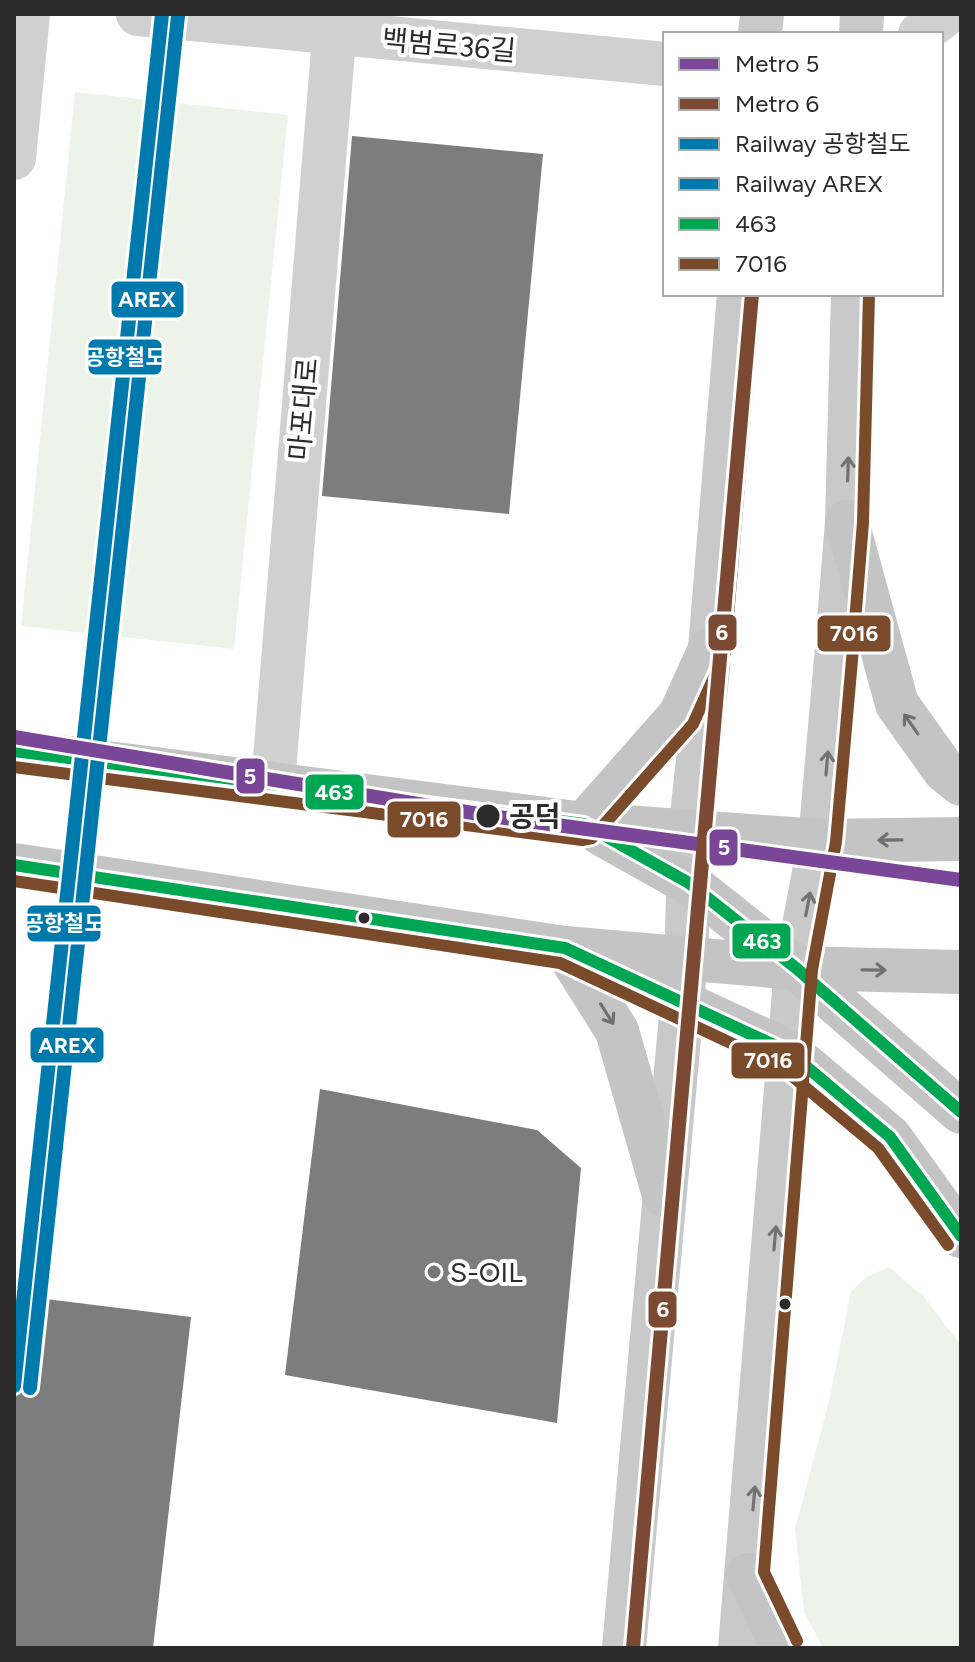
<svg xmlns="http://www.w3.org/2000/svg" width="975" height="1662" font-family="Figtree,'Noto Sans KR',sans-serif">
<rect width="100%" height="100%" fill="#fff"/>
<path fill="#ecf3e9" d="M75 92 288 115 234 649 21 626Z
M889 1267 924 1297 961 1345V1648H823L804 1612 795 1529 829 1401 851 1292 866 1277Z"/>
<path fill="#7d7d7d" d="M352 136 543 154 509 514 322 496Z
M320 1089 537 1130 581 1168 557 1423 285 1375Z
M14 1295 191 1317 153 1648H14Z"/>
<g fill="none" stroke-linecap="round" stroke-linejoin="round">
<path stroke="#d0d0d0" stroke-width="44" d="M138 14 665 64
M14 158 28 14
M273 783 336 14"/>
<path stroke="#d0d0d0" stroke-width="44" d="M920 34 946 14"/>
<path stroke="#c9c9c9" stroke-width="44" d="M760 34 762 14
M861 34 862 14
M624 1648 686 960 690 834 710 649 739 294
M740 1648 796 968 820 841 836 659 847 522 853 294"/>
<path stroke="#c4c4c4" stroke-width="44" d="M847 522 897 704 944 770 961 784
M14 751 584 824 820 841 961 839
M584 824 680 715 710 649
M600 833 689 883 796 968 961 1112
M14 865 565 948 796 968 961 972
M565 948 617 1031 664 1195
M593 961 789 1052 890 1137 961 1236
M748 1575 783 1648"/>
<defs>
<path id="bus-1" d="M14 751 584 824 689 883 796 968 961 1112
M14 865 565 948 789 1052 890 1137 961 1236"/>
<path id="bus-2" d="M14 767 582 840 592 838 693 724 725 653 755 295
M14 881 560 963 780 1066 878 1148 948 1245
M797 1641 764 1572 812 970 836 842 852 660 863 522 869 294"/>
</defs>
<use href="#bus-1" stroke="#fff" stroke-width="18"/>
<use href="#bus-2" stroke="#fff" stroke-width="18"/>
<use href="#bus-1" stroke="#00a651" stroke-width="12"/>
<use href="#bus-2" stroke="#7a4b2a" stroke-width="12"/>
<defs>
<path id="rail-1" d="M14 1386 162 14"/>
<path id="rail-2" d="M30 1388 178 16"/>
</defs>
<use href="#rail-1" stroke="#fff" stroke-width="20"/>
<use href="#rail-2" stroke="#fff" stroke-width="20"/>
<use href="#rail-1" stroke="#0079ac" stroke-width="14"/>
<use href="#rail-2" stroke="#0079ac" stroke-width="14"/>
<defs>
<path id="metro-1" d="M14 737 491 816 961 880"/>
<path id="metro-2" d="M633 1648 752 294"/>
</defs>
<use href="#metro-1" stroke="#fff" stroke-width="20"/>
<use href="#metro-2" stroke="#fff" stroke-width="20"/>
<use href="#metro-1" stroke="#794698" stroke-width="14"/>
<use href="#metro-2" stroke="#7c4932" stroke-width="14"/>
</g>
<defs><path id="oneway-shaft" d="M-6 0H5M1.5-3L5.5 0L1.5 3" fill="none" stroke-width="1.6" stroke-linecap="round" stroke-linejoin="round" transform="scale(2)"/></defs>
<g stroke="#727272">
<use href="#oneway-shaft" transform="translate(848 469) rotate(-88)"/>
<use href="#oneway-shaft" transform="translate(827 763) rotate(-85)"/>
<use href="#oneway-shaft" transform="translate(808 904) rotate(-79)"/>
<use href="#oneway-shaft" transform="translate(775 1238) rotate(-85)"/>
<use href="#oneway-shaft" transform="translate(754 1498) rotate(-85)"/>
</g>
<g stroke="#707070">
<use href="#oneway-shaft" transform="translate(911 724) rotate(-125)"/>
<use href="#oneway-shaft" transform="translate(890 840) rotate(179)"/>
<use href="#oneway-shaft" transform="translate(874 970) rotate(1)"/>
<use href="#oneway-shaft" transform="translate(607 1014) rotate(58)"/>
</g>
<g fill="#2b2b2b" stroke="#fff" stroke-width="3">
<circle cx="488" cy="816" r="13"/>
<circle cx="364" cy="918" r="7"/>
<circle cx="785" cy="1304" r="7"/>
</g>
<circle fill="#757575" stroke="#fff" stroke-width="3" cx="434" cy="1272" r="8"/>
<g text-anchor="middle" stroke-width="8" stroke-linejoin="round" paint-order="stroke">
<g font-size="28" fill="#2b2b2b" stroke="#fff">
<text transform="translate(449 45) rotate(5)" y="10">백범로36길</text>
<text transform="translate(303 409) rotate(-85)" y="10">마포대로</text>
</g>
<g font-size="28" font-weight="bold" fill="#2b2b2b" stroke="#fff" text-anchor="start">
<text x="509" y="826">공덕</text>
</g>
<g font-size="28" fill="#2b2b2b" stroke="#fff" text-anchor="start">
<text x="450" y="1282">S-OIL</text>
</g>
</g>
<g stroke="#fff" stroke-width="3">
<rect x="110" y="280" width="75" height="39" rx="8" fill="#0079ac"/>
<rect x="87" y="338" width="76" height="38" rx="8" fill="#0079ac"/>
<rect x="707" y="613" width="31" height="39" rx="8" fill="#7c4932"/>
<rect x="816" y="614" width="76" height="39" rx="8" fill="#7a4b2a"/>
<rect x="235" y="757" width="31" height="38" rx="8" fill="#794698"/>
<rect x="304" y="773" width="61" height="38" rx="8" fill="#00a651"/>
<rect x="386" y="800" width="76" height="39" rx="8" fill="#7a4b2a"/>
<rect x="708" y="828" width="31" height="39" rx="8" fill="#794698"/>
<rect x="26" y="904" width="76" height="39" rx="8" fill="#0079ac"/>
<rect x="731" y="922" width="61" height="38" rx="8" fill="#00a651"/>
<rect x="29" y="1026" width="76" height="38" rx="8" fill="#0079ac"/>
<rect x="730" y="1041" width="76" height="39" rx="8" fill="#7a4b2a"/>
<rect x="647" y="1290" width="31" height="39" rx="8" fill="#7c4932"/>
</g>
<g font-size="22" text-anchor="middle" font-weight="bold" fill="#fff">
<text x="147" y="307">AREX</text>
<text x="125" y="365">공항철도</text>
<text x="722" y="640">6</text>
<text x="854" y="641">7016</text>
<text x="250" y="784">5</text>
<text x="334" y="800">463</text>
<text x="424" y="827">7016</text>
<text x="724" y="855">5</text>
<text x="64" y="931">공항철도</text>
<text x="762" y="949">463</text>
<text x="67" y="1053">AREX</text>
<text x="768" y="1068">7016</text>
<text x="663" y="1317">6</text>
</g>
<rect width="975" height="1662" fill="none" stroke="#2b2b2b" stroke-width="32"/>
<rect x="663" y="32" width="280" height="264" fill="#ffffff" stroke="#aaaaaa" stroke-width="2"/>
<rect x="679" y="58" width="40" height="12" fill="#794698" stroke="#aaaaaa" stroke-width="2"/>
<text x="735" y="72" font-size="24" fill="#2b2b2b">Metro 5</text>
<rect x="679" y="98" width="40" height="12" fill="#7c4932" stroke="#aaaaaa" stroke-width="2"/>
<text x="735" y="112" font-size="24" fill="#2b2b2b">Metro 6</text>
<rect x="679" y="138" width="40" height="12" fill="#0079ac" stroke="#aaaaaa" stroke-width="2"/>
<text x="735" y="152" font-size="24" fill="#2b2b2b">Railway 공항철도</text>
<rect x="679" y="178" width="40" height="12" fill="#0079ac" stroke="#aaaaaa" stroke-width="2"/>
<text x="735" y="192" font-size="24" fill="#2b2b2b">Railway AREX</text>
<rect x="679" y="218" width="40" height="12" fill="#00a651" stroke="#aaaaaa" stroke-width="2"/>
<text x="735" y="232" font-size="24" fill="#2b2b2b">463</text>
<rect x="679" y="258" width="40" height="12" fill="#7a4b2a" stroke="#aaaaaa" stroke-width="2"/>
<text x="735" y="272" font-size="24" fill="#2b2b2b">7016</text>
</svg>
